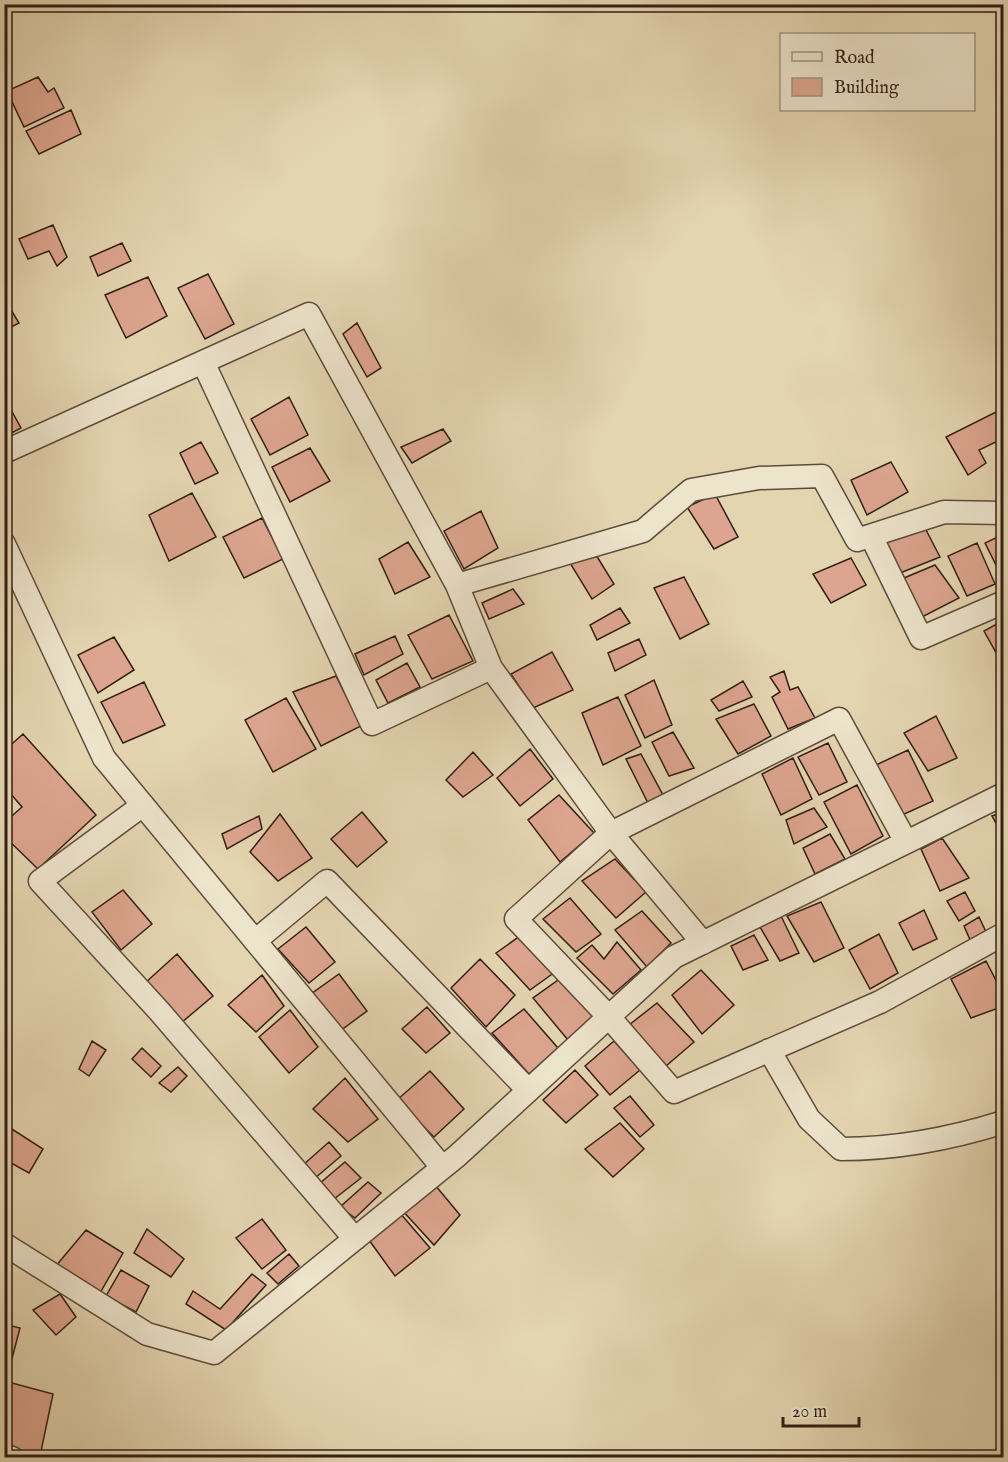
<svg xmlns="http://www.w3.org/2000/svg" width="1008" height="1462" font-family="'IM FELL English',serif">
<rect width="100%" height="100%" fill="#e4d5b1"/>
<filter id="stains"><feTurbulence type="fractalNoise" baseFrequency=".00333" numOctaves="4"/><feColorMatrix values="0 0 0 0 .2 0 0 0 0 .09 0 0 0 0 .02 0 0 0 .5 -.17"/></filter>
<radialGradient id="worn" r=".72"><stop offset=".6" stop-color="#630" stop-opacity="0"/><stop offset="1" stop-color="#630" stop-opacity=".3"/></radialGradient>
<path fill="#dda58f" stroke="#321f14" stroke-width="1.5" d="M38 77 48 92 54 88 64 108 24 127 7 91Z
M71 110 81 134 39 154 26 131Z
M53 225 67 257 57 266 49 251 28 259 19 239Z
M122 243 131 261 98 276 90 257Z
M208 274 234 324 205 339 178 288Z
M148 277 167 316 126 338 105 295Z
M11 310 19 323 4 331V313Z
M357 323 381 368 367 377 343 334Z
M4 397 21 428 4 437Z
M289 397 308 435 270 455 251 419Z
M1004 408V438L979 450 986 463 968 475 946 437Z
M443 429 451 441 412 463 401 447Z
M201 442 218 473 195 484 180 453Z
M310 448 330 481 290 502 272 467Z
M891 462 908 492 867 515 851 480Z
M192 493 216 537 169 561 149 515Z
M715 494 738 537 714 549 687 507Z
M481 511 498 548 464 569 444 531Z
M262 518 283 559 244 578 223 537Z
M924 526 940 557 900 573 885 539Z
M1004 534V581L985 543Z
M408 542 430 577 395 594 379 559Z
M977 543 995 584 967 596 948 556Z
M596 555 614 584 592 599 570 563Z
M851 558 866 585 831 603 813 574Z
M935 565 959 598 922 617 904 578Z
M684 577 709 624 680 639 654 588Z
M513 589 524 604 489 619 482 603Z
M620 608 630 623 597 640 590 625Z
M449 615 473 661 432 679 408 635Z
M1004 620V667L984 631Z
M4 628 11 641 4 645Z
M395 636 403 654 364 675 355 654Z
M114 637 134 670 98 693 78 655Z
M639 639 646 655 615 671 608 653Z
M552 652 573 690 533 708 511 674Z
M407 663 420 687 388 703 376 680Z
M784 671 790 690 798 687 815 718 788 729 772 697 780 692 770 677Z
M336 676 361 726 321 746 293 692Z
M654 680 672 725 645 738 625 695Z
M743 681 752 697 719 711 711 700Z
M144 682 165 725 123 743 101 702Z
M618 697 641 746 603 765 582 713Z
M286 698 316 749 273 772 245 720Z
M754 704 771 736 738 754 716 719Z
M936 716 957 758 928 771 904 733Z
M673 732 694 768 669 776 652 742Z
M23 734 96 815 38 869 4 836V823L22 807 4 786V751Z
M828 743 847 782 819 795 798 757Z
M530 749 553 779 520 806 497 778Z
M908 750 933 801 900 816 876 765Z
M473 752 493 775 463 797 446 780Z
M641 754 663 795 648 803 626 759Z
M793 758 812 799 781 815 762 774Z
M857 785 883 836 851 854 824 802Z
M559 795 594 833 560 862 528 820Z
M814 808 827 827 794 844 786 820Z
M362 812 387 842 357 867 331 839Z
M1004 812V838L992 816Z
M280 814 312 858 278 881 250 852Z
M259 816 262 829 227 849 222 834Z
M830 834 845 859 815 874 803 848Z
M942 838 969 878 940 891 921 849Z
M615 859 646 892 616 918 582 881Z
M123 890 152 924 121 950 92 912Z
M965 892 975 911 959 921 947 901Z
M570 898 601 934 576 952 543 919Z
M821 902 844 948 814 962 787 916Z
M924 910 937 939 913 950 899 923Z
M642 911 671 943 647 967 615 930Z
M781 916 799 953 780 961 760 927Z
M979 917 987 934 971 942 964 926Z
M306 927 335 962 309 983 278 949Z
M879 934 898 973 870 989 849 950Z
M754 935 768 960 743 970 731 946Z
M520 936 555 972 530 990 496 953Z
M617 942 641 970 613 994 577 958 592 945 604 959Z
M177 954 213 996 181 1023 145 983Z
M480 959 515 995 486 1027 451 988Z
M986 961 1004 996V1006L971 1018 951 979Z
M701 970 734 1005 702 1034 672 995Z
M339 974 367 1011 340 1031 311 994Z
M262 975 284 1006 256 1032 228 1005Z
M561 978 598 1016 568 1040 533 998Z
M657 1003 694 1042 666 1066 629 1025Z
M427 1007 450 1033 426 1053 402 1029Z
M524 1009 558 1048 529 1074 492 1033Z
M290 1010 318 1047 289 1073 259 1037Z
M92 1041 106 1050 89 1076 79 1069Z
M614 1041 640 1070 610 1095 585 1066Z
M142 1048 161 1066 151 1077 132 1059Z
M178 1067 187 1076 171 1092 159 1083Z
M575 1070 598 1095 566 1123 543 1100Z
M430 1071 464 1109 434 1137 397 1100Z
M345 1078 378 1119 348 1142 313 1109Z
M630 1096 654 1125 640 1137 614 1108Z
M620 1123 644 1149 613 1177 585 1149Z
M4 1124 43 1149 29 1173 4 1159Z
M329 1142 341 1156 314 1179 303 1165Z
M345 1162 361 1178 334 1199 319 1184Z
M368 1182 381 1193 355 1218 340 1207Z
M435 1185 460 1215 434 1245 402 1210Z
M400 1213 430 1248 395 1276 369 1240Z
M262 1219 286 1250 262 1269 236 1238Z
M147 1229 184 1259 171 1277 134 1253Z
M86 1230 123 1253 100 1293 55 1267Z
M289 1254 299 1266 278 1284 267 1273Z
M121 1270 149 1286 136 1312 106 1296Z
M252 1274 266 1285 226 1330 186 1304 193 1291 220 1309Z
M60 1294 76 1317 56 1335 33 1310Z
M4 1324 20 1328 10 1366 4 1364Z
M12 1383 53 1394 40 1456 4 1446V1420Z"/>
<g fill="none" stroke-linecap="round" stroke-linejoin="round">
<defs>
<path id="minor" d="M203 362 372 724 491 668
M4 452 309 314 457 585
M1004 513 944 512 857 540 822 476 759 478 691 490 643 531 457 585 491 668 611 833 516 919 609 1017 674 1092 880 1002 1004 934
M871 536 921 638 1004 602
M4 544 104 758 442 1167
M143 805 40 881 160 1012 355 1239
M255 941 327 881 528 1090
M703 943 611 833 839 719 906 842
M769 1050 809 1119 841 1149C894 1149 953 1138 1004 1122
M4 1244 147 1334 214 1353 457 1156 674 957 1004 794
M4 1455 12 1458"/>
</defs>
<use href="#minor" stroke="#5e4c3b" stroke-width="25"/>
<use href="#minor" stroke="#ede4cc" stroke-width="22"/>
</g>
<rect width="1008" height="1462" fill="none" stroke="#e4d5b1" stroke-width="24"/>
<rect x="6" y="6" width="996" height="1450" fill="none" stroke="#321f14" stroke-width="3"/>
<rect x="12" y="12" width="984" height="1438" fill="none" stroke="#321f14" stroke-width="1.5"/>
<rect x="780" y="33" width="195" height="78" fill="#ede4cc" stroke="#a29582" stroke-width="1.5"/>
<rect x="792" y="52" width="30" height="9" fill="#ede4cc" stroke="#a29582" stroke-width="1.5"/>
<text x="834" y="63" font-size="18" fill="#321f14">Road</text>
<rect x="792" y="78" width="30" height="18" fill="#dda58f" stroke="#a29582" stroke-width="1.5"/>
<text x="834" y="93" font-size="18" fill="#321f14">Building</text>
<path d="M783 1417v9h76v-9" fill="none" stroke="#321f14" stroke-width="3"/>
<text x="792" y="1417" font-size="18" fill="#321f14" stroke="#ede4cc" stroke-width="4.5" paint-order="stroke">20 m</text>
<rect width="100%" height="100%" filter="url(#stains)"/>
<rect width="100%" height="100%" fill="url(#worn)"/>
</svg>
